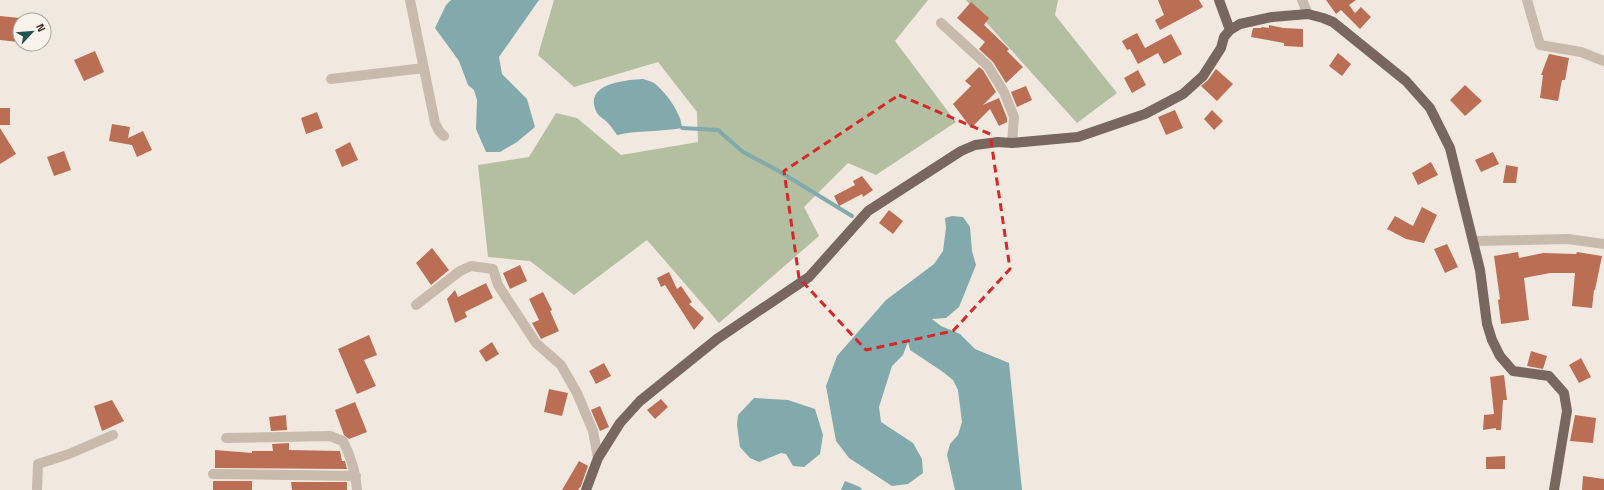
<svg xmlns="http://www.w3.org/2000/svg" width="1604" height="490" font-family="'Titillium Web',sans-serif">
<rect width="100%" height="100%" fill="#f1e9e0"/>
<path fill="#b4bfa1" d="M554 0H928L895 41 956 122 876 175 848 163 804 207 819 236 719 323 647 240 574 295 530 261 488 257 478 165 529 157 556 113 577 118 621 155 698 142 697 112 658 62 574 87 538 55Z
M966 0H1058L1055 15 1117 93 1077 123Z"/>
<path fill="#82a9ab" d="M451 0H539L499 57 502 74 527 99 535 127 517 142 500 152H486L476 129 477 100 474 90 468 85 459 61 435 28 446 5Z
M643 79C646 80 651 81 654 83 665 91 682 114 682 128 660 132 638 130 617 135 614 131 611 126 607 122 604 119 598 116 596 111 584 84 624 80 643 79Z
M952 216 963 217 970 227 972 251 976 265 959 307 946 318 932 319 941 326 960 334 975 349 1009 363 1022 490H955L947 455 950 444 958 435 962 422 958 390 953 380 943 372 910 350 908 342 903 355 892 366 879 407 881 422 913 443 922 459 923 473 908 484 892 486 849 458 836 441 826 386 837 356 886 300 934 264 943 251 946 228 945 218Z
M754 398 788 400 815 409 823 435 820 454 804 467 793 466 786 454 781 453 759 462 750 458 740 447 737 425 738 415Z
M845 481 860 487 862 490H841Z"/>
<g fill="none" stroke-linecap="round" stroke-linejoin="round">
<path stroke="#82a9ab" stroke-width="4" d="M682 128 718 130 743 152 777 170 852 216"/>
</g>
<path fill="#ba6f55" d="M1158 0H1199L1203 7 1160 30 1155 20 1164 15Z
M1326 0H1356L1349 5 1355 13 1361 7 1371 17 1360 29 1341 10 1336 14Z
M971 2 989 18 984 25 1009 49 1007 51 1023 67 1006 83 993 62 979 49 985 42 957 18Z
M0 16 20 18 18 42 0 40Z
M1269 25 1283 28 1303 29V47L1284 46V43L1251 37 1253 28H1261L1262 27 1269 28Z
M1137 33 1145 48 1171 34 1182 54 1164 64 1158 53 1138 64 1130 49 1127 50 1122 41Z
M95 51 104 72 84 81 74 60Z
M1338 53 1351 64 1342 76 1329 66Z
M1549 54 1569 58 1565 80H1562L1558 101 1540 98 1543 75H1541Z
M979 67 983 70 996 92 983 105 999 98 1007 118V122L999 126 990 109 971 128 953 104 971 86 965 81Z
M1216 69 1233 84 1217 101 1201 86 1208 80Z
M1138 70 1146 85 1132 93 1124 78Z
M1465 85 1482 101 1465 116 1450 100Z
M1026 86 1032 100 1017 107 1011 92Z
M0 108H10V125H0Z
M1175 110 1183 128 1166 135 1158 117Z
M1212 110 1223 121 1214 130 1204 119Z
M317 112 323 128 306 134 301 118Z
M112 124 130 127 128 138 143 131 152 150 137 157 132 145 109 141Z
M0 128 16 154 0 164Z
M350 142 358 160 342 167 335 150Z
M64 151 71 170 54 176 47 157Z
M1493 152 1499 164 1481 172 1475 160Z
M1431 162 1438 175 1418 185 1412 173Z
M1506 165 1518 167 1516 183H1503Z
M862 176 873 190 863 197 862 194 839 206 834 196 855 185 853 181Z
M1422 207 1437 215 1424 243 1406 239 1387 229 1395 216 1413 226Z
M889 210 903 221 893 234 879 223Z
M1447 244 1458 267 1445 273 1434 249Z
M432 248 449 270 431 285 416 263Z
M1518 252 1519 258 1543 253 1576 254 1577 252 1602 256 1595 290H1594L1592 308 1572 306 1575 273H1550L1524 278 1529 320 1501 324 1498 300 1500 299 1494 256Z
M520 265 527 281 510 289 503 273Z
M669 272 677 289 681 286 692 302 689 304 704 318 694 330 665 285 661 287 657 278Z
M486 283 493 298 465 312 467 317 455 323 447 299 455 290 458 297Z
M543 292 552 310 550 311 559 331 541 339 532 323 539 320 529 299Z
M369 335 377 355 364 360 376 386 357 394 338 349Z
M492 342 499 354 486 362 479 351Z
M1531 351 1547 356 1543 369 1527 366Z
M1581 358 1591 377 1579 383 1569 365Z
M604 363 611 376 596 384 589 371Z
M1504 375 1507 400H1503L1501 430H1496V428L1483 430 1484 415 1494 414 1490 377Z
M549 389 568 393 562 416 544 412Z
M661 399 668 407 655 419 647 410Z
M112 400 124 421 102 431 94 406Z
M355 402 367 432 349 439 344 435 335 410Z
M600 406 609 427 600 431 591 410Z
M286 415 287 430 271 431 269 417Z
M1575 415 1596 418 1593 443 1570 441Z
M289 443V450L340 451 342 461H345L347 469 215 468V450L252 453V451H273L272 444Z
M1505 456V469H1486V457Z
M579 461 588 466 581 486 578 490H562Z
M1583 476 1604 479V490H1582Z
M213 481H252V490H213Z
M291 482H347V490H292Z"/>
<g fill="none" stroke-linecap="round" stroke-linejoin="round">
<path stroke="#c8baad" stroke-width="10" d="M410 0 435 123 439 131 444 136
M1302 0 1308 14
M1527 0 1540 45 1581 52 1604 61
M941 23 988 66 1004 92 1014 117 1012 143
M331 79 424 68
M1473 241 1568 239 1604 244
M416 305 460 271 471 266 493 269 498 285 536 343 561 365 577 393 593 431 598 458
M226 438 330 436 343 441C351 457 356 472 357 490
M213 474 356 476
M37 490 38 464 69 454 113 435"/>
<path stroke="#77675e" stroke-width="10" d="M1219 0 1230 30
M586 490 598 458 620 423 640 401 717 339 809 277 868 211 961 151 975 145 998 142 1012 143 1078 137 1145 114 1183 94 1203 76 1221 48 1224 37 1230 30 1240 24 1272 17 1308 14 1323 18 1333 22 1406 81 1430 108 1450 148 1480 270 1487 324 1492 340 1500 356 1513 371 1549 376 1564 393 1567 411 1554 490"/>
</g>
<path fill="none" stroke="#d62828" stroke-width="3" stroke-dasharray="8 5" stroke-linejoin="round" d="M899 95 990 134 1010 269 953 331 866 350 799 278 784 171Z"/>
<g transform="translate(32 32) rotate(64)"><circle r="19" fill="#f9f3ec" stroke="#aba59f"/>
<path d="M0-3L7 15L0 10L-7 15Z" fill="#245154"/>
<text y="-6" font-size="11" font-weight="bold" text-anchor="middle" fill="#372f2b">N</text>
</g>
</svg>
